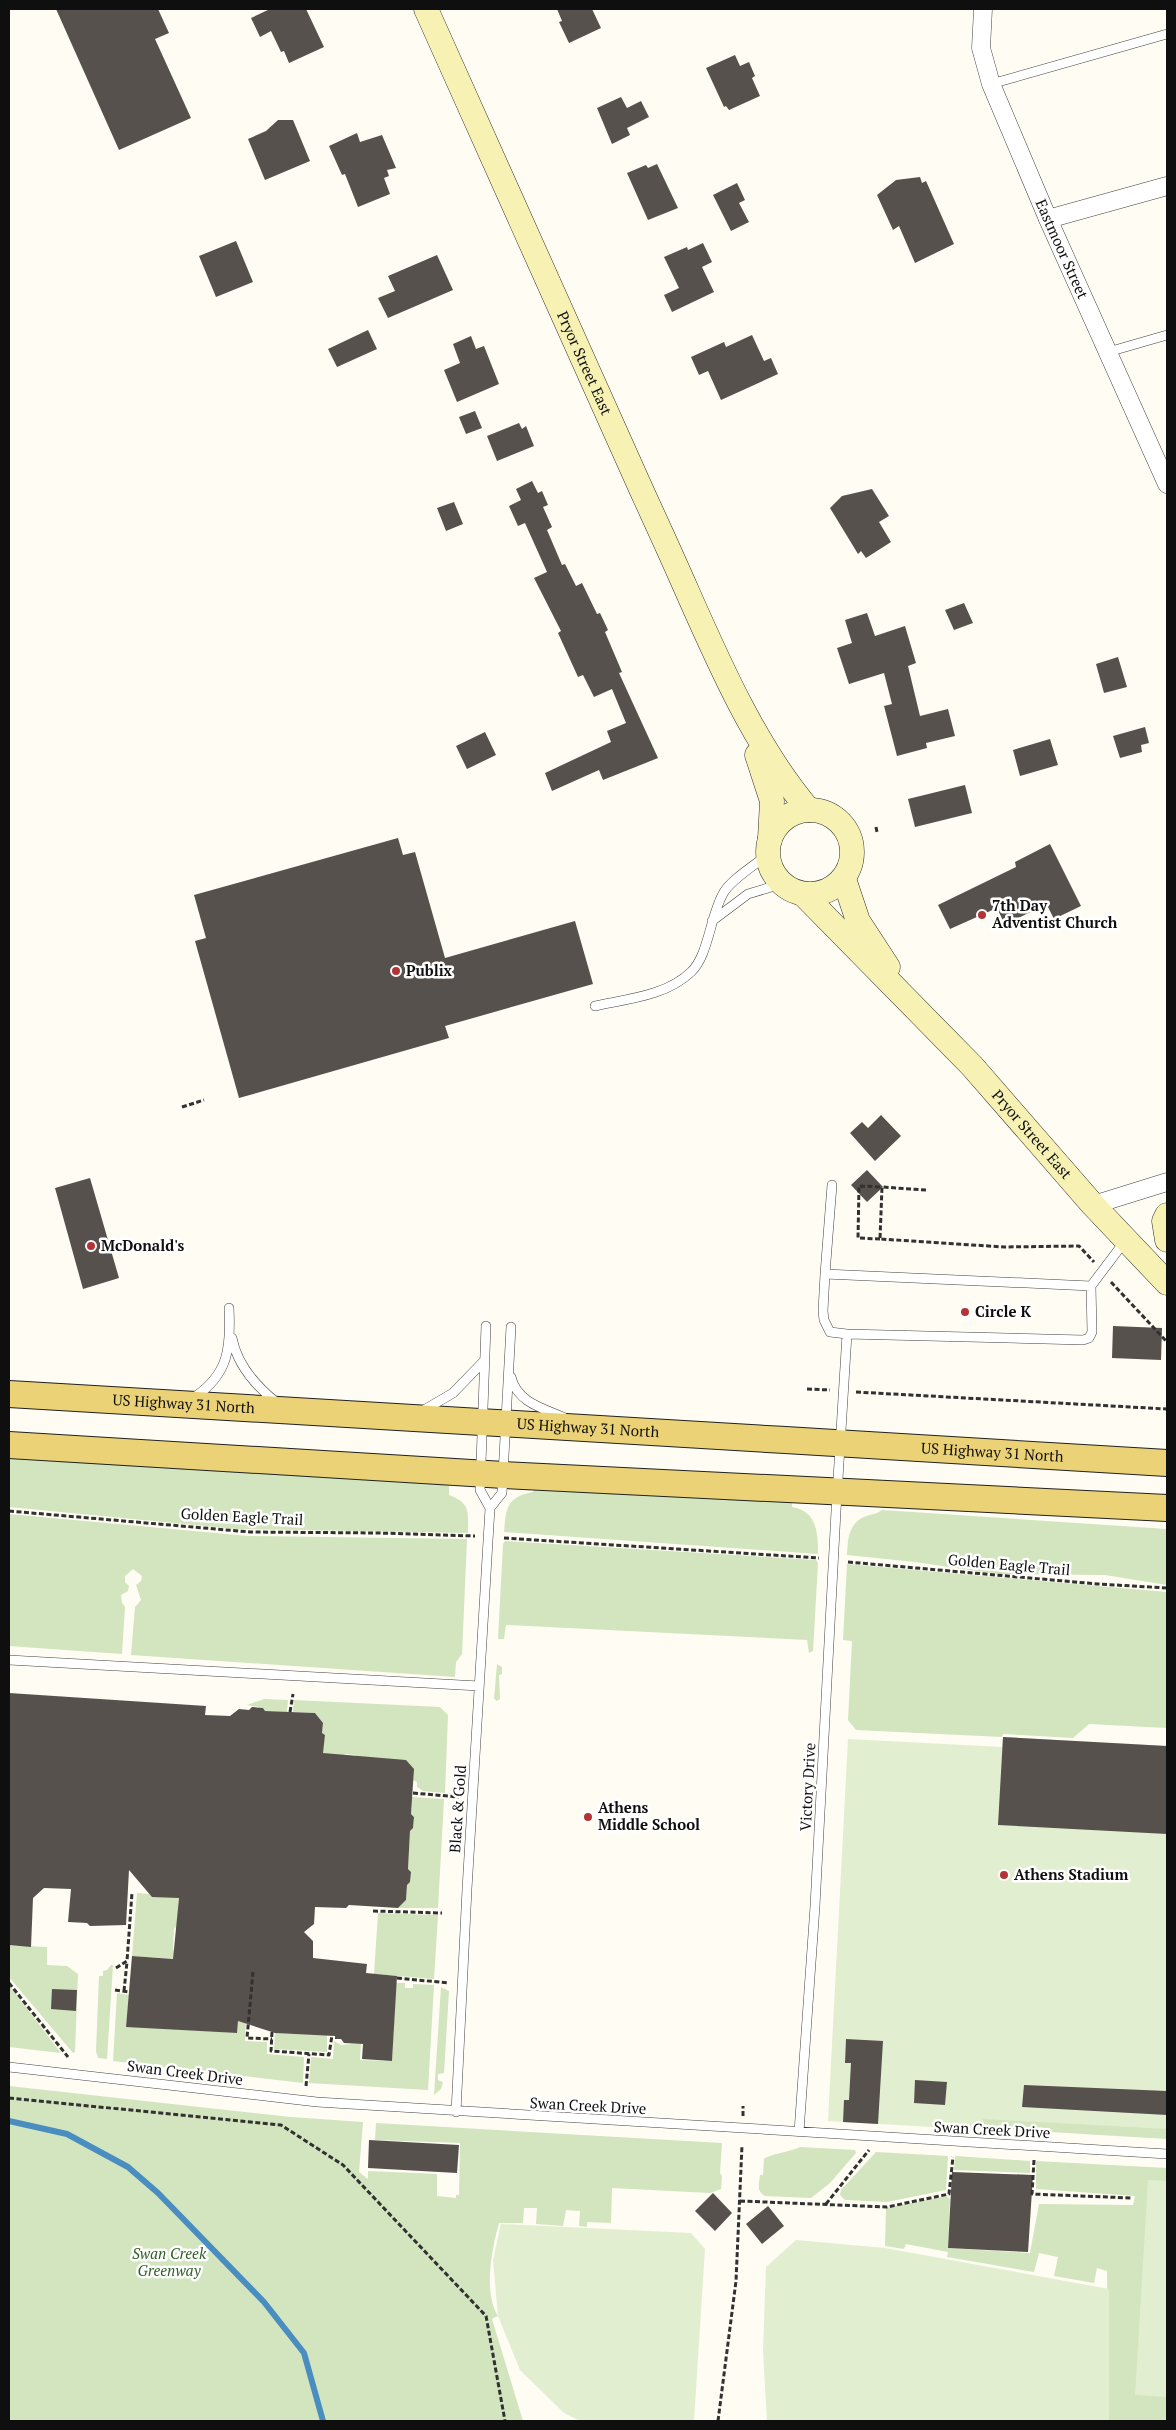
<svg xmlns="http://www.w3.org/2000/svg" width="1176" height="2430" font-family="'PT Serif',serif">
<rect width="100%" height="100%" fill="#fefcf3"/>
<path fill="#d2e5bf" d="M40 1457 449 1479V1495C471 1503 468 1513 468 1533L236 1529 9 1507V1459Z
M537 1485 792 1500V1507C817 1511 818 1533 818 1554L504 1532C506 1509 506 1497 533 1492Z
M882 1510 1167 1529V1585L1105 1575 997 1574 915 1562 847 1555C848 1539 848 1522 867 1516 872 1514 877 1514 882 1510Z
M9 1514 248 1536 467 1539 462 1654 456 1662 455 1677 131 1655 135 1607 141 1600 136 1585 141 1581 142 1576 133 1569 125 1576V1582L129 1586 128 1591 121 1595 122 1603 125 1607 122 1654 9 1646Z
M505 1541 816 1560 818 1563 813 1651 809 1653 807 1640 506 1625 504 1639H498L503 1544Z
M847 1564 1167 1592V1728L1089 1724 1073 1738 1003 1734 1002 1737 856 1730 848 1720 852 1641 843 1640Z
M497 1664 502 1667V1674L499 1675 500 1699 497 1701 494 1699Z
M264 1699 288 1700 287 1712 265 1711 263 1708 247 1705Z
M294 1700 440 1707 448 1715 445 1793 423 1791 417 1787V1782L355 1755 345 1754 342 1757 321 1755 325 1735 322 1733 323 1723 315 1713 293 1712Z
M412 1797 444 1799 438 1908H398L406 1900 407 1885 410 1882 411 1872 408 1869 410 1831 413 1828 414 1817 411 1814Z
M137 1893 179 1896 177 1926 174 1929 173 1949 176 1959 132 1956Z
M378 1913 438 1915 434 1979 374 1974Z
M9 1945 47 1947V1965L67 1966 78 1974 75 2052 73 2053 9 1977Z
M111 1965H113L107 2059 98 2058 96 2051 99 1976H103V1971L107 1970Z
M240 1983 248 1984 245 2041 267 2042V2054L304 2057 303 2083 113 2061 117 1993 129 1995 126 2026 237 2033Z
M396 1983H405V1988H413V1984L434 1985 428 2090 309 2083 311 2057 333 2059 334 2041 341 2045 361 2043 360 2060 392 2061Z
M9 1985 61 2053 9 2047Z
M441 1987 449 1991 444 2073 438 2074V2080L443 2082 441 2089 434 2095Z
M275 2033 327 2035V2052L274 2049Z
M9 2086 291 2117 363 2122 359 2172 368 2179V2171L437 2174V2196L456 2198V2195H459L460 2143 375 2140 376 2123 722 2143 720 2173 722 2176 721 2189 710 2193 612 2188 611 2223 587 2222V2227L579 2226 580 2211 566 2210 563 2226 536 2224 537 2208H524L523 2223H499C492 2248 483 2292 498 2316L492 2319 523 2421H9Z
M888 2110 1167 2115V2139L983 2128Z
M800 2147 855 2150 856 2153 830 2183 811 2198 765 2196C756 2191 759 2184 760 2175H763L764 2159C770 2154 790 2152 800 2147Z
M876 2152 948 2156 946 2190 887 2202 845 2200 840 2195 841 2190Z
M955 2156 1030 2161V2173L954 2170Z
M1036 2161 1167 2168V2421H1109L1107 2271 1097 2268 1094 2283 1054 2276 1058 2257 1039 2253 1034 2272 947 2257 948 2252 906 2244 904 2249 885 2246 886 2208 947 2196 950 2199 948 2248 1030 2253 1039 2204 1133 2205 1135 2196 1036 2189Z"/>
<path fill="#e2eed0" d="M1003 1737 1167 1746V2129L983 2119V2130L828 2121 848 1739 1002 1747Z
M1148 2180 1167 2181V2397L1135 2395Z
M501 2224 691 2233 705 2249 694 2421H580L564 2413 520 2370 498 2316 493 2260Z
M796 2240 885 2248 1109 2289V2421H767L763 2351 766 2267Z"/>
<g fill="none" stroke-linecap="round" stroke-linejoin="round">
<path stroke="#4a8dc0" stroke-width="6" d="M9 2121 67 2134 128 2167 158 2193 264 2302 304 2353 323 2421"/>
</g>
<path fill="#57514d" d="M56 9H158L169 33 155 39 191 118 119 150Z
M270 9H306L324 47 289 63 284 51 281 52 271 31 260 37 251 18Z
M557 9H592L601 28 569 43 559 22 562 21Z
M735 55 740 66 749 62 755 76 752 78 760 96 729 110 726 106 724 107 706 68Z
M621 97 627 108 641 101 649 117 627 128 630 135 612 144 597 108Z
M278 120H293L310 161 265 180 248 139 266 131Z
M357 133 360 142 382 135 396 168 387 170 389 176 384 178 390 194 358 207 345 174 342 175 329 146Z
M657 164 678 208 648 220 627 173 646 165 648 168Z
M920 177 922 183 926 181 954 244 915 263 899 226 893 230 877 195 896 180Z
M737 183 745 200 739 203 749 222 731 231 713 195Z
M236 241 253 282 216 297 199 256Z
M703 243 712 262 702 267 714 292 672 312 664 295 679 288 664 257 687 247 688 250Z
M437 255 453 290 388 318 378 298 395 291 388 276Z
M368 330 377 349 337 367 328 349Z
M752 335 764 361 771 358 778 374 721 400 708 371 699 375 691 357 724 342 726 347Z
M471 336 476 349 484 346 499 384 457 402 444 370 460 363 453 344Z
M475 411 482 428 466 434 459 417Z
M519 423 522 429 526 426 534 446 497 461 487 436Z
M532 481 538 493 542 491 548 505 543 507 552 527 547 530 562 565 565 564 576 586 582 583 597 614 600 613 608 630 605 632 622 672 619 673 658 758 603 780 599 770 552 791 545 773 611 742 607 731 626 723 612 689 594 697 583 675 578 677 558 633 561 631 534 578 547 572 525 523 518 526 509 506 521 500 516 489Z
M872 489 889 516 879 522 891 542 866 558 861 551 858 554 830 508 842 496Z
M454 502 463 524 446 531 437 508Z
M964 603 973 623 954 630 945 610Z
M867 613 875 636 905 626 916 663 908 666 920 716 948 709 955 736 926 743 927 748 897 756 884 706 892 704 884 673 849 684 837 648 852 643 845 620Z
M1118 657 1127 687 1104 693 1096 664Z
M1145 727 1149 743 1141 745 1142 752 1120 758 1113 736Z
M485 732 496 755 467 769 456 746Z
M1050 739 1058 765 1020 776 1013 750Z
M965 785 972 813 915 827 908 799Z
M398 838 403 855 415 852 445 958 575 921 593 984 445 1026 449 1038 239 1098 195 941 206 938 194 895Z
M1050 844 1081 906 1054 919 1048 907 1044 909 1042 906 1005 925 997 908 950 929 938 905 1016 867 1015 862Z
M881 1115 901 1136 875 1161 850 1133 862 1122 868 1128Z
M867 1170 883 1187 867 1202 851 1185Z
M90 1178 119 1278 83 1289 55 1188Z
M1113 1326 1162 1328 1161 1360 1112 1358Z
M9 1693 206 1706 205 1715 230 1716 239 1709 249 1710 252 1707 263 1708 265 1711 315 1713 323 1723 322 1733 325 1735 323 1753 406 1760 414 1769 411 1814 414 1817 413 1828 410 1831 408 1869 411 1872 410 1882 407 1885 406 1900 398 1908 349 1905 346 1908 315 1907 314 1924 304 1932 313 1941V1958L367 1964 366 1973 397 1976 392 2061 362 2059 363 2044 344 2043 341 2039H335V2036L275 2033 238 2021 237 2033 126 2027 132 1956 173 1959 179 1898 152 1897 129 1870 126 1925 90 1926 87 1923 68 1922 71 1889 44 1888 33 1898 31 1947 9 1945Z
M1003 1737 1167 1746V1834L998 1825Z
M52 1989 77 1990 76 2011 51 2009Z
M846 2039 883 2041 878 2124 843 2122 844 2100H849L851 2063H845Z
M915 2080 947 2082 945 2105 914 2103Z
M1024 2085 1167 2091V2115L1022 2107Z
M369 2140 459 2145 457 2173 368 2168Z
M952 2172 1033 2175 1028 2252 948 2248Z
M713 2193 732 2213 715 2231 695 2211Z
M768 2206 784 2226 762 2244 746 2224Z"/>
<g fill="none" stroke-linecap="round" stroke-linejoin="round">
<defs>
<path id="lane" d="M991 84 1167 34
M1108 352 1167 335
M712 921 748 894 781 884
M595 1006C627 999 666 996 691 972 709 955 710 915 724 892 732 879 755 865 767 855
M825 1274 832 1185
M847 1334 830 1332 824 1320 823 1311 825 1274 1091 1286
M232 1338C237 1364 256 1386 276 1402
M511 1377C517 1402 542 1408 563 1417
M193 1398C229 1375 231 1347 229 1308
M424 1410 453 1393 485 1360
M490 1508 502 1493 511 1327
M9 1660 479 1686
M9 2067 317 2102 1167 2154
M456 2112 467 1889 490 1508 480 1490 486 1326
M799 2132 815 1906 836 1511 847 1334 1083 1340 1089 1338 1092 1332 1091 1286 1125 1241"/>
<g id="street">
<path id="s1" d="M983 9 981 48 991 84 1048 219 1167 484"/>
<path d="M1048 219 1167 186"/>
<path d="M1093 1205 1167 1182"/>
</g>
<g id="secondary">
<path id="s2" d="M426 9C504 184 582 360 662 535 704 626 744 734 809 810"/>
<path d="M757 755 772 801 770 839"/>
<circle cx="810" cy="852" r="42"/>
<path d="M844 879 858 921 888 967"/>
<path id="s3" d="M803 894 972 1066 1093 1205 1167 1283"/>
<path d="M1167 1215 1164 1221 1167 1240"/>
</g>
<g id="primary">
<path id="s4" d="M9 1394C395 1416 781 1440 1167 1463"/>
<path d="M9 1445 504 1475 1167 1508"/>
</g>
</defs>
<use href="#lane" stroke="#424242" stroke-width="10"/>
<use href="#street" stroke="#424242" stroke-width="19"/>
<use href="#secondary" stroke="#313131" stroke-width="25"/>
<use href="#primary" stroke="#202020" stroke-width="28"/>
<path stroke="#313131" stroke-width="3" stroke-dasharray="5 2.5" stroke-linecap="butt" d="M876 827 877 832
M182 1107 204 1100
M926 1190 882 1187 880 1239 1004 1247 1079 1246 1094 1262
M880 1239 858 1238 859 1186 882 1187
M1111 1282 1167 1342
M807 1389 830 1390
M856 1392 1167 1409
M9 1511 250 1532 379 1533 475 1536
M504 1538 819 1558
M848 1562 1098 1584 1167 1588
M290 1712 293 1694
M413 1793 459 1797
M373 1911 442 1913
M116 1968 127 1961 132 1893
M253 1972 247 2038 272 2039
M397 1978 449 1983
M9 1983 68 2057
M115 1990 129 1992
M124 1991 127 1962
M272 2032 271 2051 329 2055 332 2035
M306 2086 309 2054
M9 2098 281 2125 343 2165 486 2316 505 2421
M743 2116V2106
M1034 2160 1032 2194 1132 2198
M740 2201 887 2207 949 2194 953 2157
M826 2204 869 2150
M718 2421 736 2281 742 2145"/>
<use href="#lane" stroke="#fff" stroke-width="9"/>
<use href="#street" stroke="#fff" stroke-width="18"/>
<use href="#secondary" stroke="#f7f2b4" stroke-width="24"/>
<use href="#primary" stroke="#ebd276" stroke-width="26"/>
</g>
<g fill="#b23436" stroke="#fff" stroke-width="2">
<circle cx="982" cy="915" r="5"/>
<circle cx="396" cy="971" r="5"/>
<circle cx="91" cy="1246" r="5"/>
<circle cx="965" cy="1312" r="5"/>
<circle cx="588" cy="1817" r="5"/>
<circle cx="1004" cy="1875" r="5"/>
</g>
<g text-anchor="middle" stroke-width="5" stroke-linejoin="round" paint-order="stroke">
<g font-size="15" fill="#0f0f0f" stroke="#fff">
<text dy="5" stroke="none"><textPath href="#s1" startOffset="256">Eastmoor Street</textPath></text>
<text dy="5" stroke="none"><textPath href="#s2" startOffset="388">Pryor Street East</textPath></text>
<text dy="5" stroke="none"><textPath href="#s3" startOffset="332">Pryor Street East</textPath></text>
<text dy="5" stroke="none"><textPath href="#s4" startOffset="175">US Highway 31 North</textPath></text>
<text dy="5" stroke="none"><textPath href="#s4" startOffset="580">US Highway 31 North</textPath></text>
<text dy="5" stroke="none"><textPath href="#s4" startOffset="985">US Highway 31 North</textPath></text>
<text transform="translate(242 1517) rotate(3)" y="5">Golden Eagle Trail</text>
<text transform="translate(1009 1565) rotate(5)" y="5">Golden Eagle Trail</text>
<text transform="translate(808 1787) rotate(-87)" y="5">Victory Drive</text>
<text transform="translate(458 1809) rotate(-86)" y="5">Black &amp; Gold</text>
<text transform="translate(185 2073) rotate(7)" y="5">Swan Creek Drive</text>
<text transform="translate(588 2106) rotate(3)" y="5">Swan Creek Drive</text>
<text transform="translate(992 2130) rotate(3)" y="5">Swan Creek Drive</text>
</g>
<g font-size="15" font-weight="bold" fill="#0f0f0f" stroke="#fff" text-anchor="start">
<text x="992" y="911">7th Day<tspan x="992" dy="17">Adventist Church</tspan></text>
<text x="406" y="976">Publix</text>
<text x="101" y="1251">McDonald's</text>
<text x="975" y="1317">Circle K</text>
<text x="598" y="1813">Athens<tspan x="598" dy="17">Middle School</tspan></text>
<text x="1014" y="1880">Athens Stadium</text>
</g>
<g font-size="15" font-style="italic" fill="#306125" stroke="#fff">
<text x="169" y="2259">Swan Creek<tspan x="169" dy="17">Greenway</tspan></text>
</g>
</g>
<rect width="1176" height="2430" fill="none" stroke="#0f0f0f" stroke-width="20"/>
</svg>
